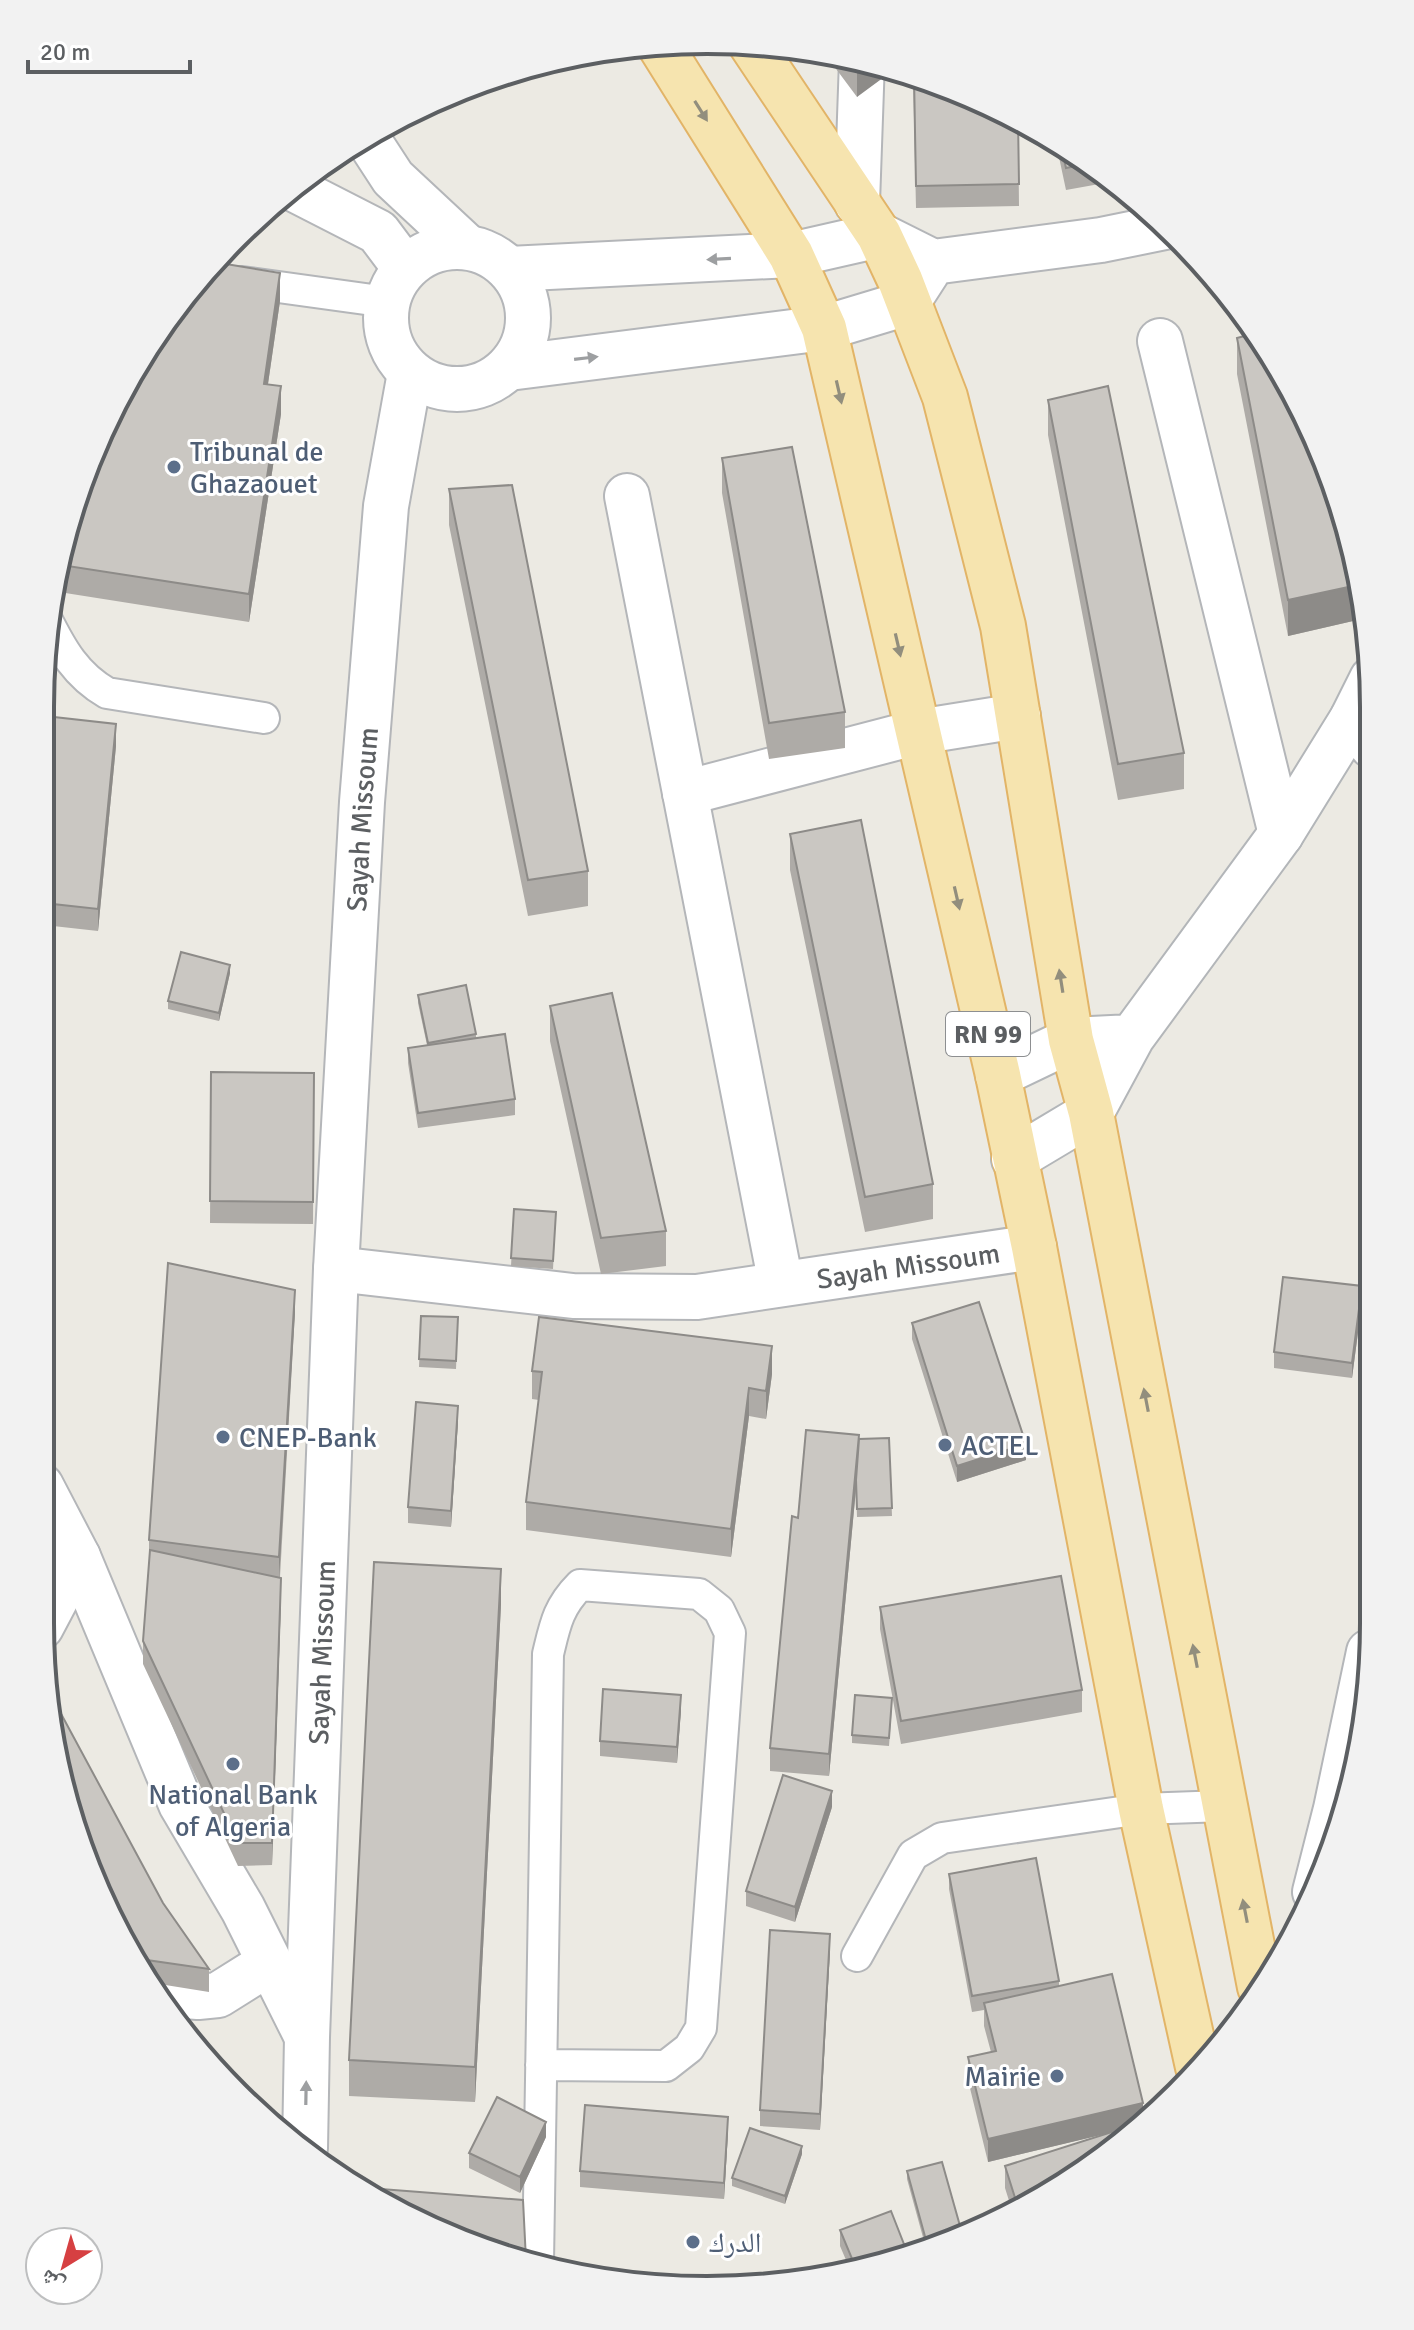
<svg xmlns="http://www.w3.org/2000/svg" width="1414" height="2330" font-family="Signika,'Noto Naskh Arabic',sans-serif">
<rect width="100%" height="100%" fill="#eceae3"/>
<g fill="none" stroke-linecap="round" stroke-linejoin="round">
<defs>
<path id="lane" d="M242 282 387 302
M46 618C62 650 76 675 107 693L264 718
M857 1956 913 1855 942 1838 1141 1809 1224 1806
M538 2262 548 1654C555 1625 558 1607 580 1585L699 1594 719 1610 730 1633 701 2028 689 2048 666 2066 541 2065"/>
<g id="street">
<path d="M365 135 393 178 467 247"/>
<path d="M292 188 378 232 405 268"/>
<path d="M857 203 862 60"/>
<circle cx="457" cy="318" r="71"/>
<path d="M509 269 791 255 879 235 933 262 1101 240 1165 227"/>
<path d="M1160 341 1281 834"/>
<path d="M509 368 824 328 907 303 927 272"/>
<path d="M627 496 781 1284"/>
<path d="M1352 719 1372 746"/>
<path d="M685 793 918 732 1018 716"/>
<path id="s1" d="M336 1269 573 1296 697 1297 1034 1247"/>
<path d="M41 1486 78 1557 181 1804 243 1909 306 2035"/>
<path d="M41 1627 78 1557"/>
<path d="M1315 1892 1336 1809 1369 1652"/>
<path d="M159 1994 198 1997 218 1995 269 1963"/>
<path id="s2" d="M305 2148 307 2037 336 1269 362 802 386 506 410 373"/>
</g>
<path id="secondary" d="M998 1075 1071 1040 1132 1037
M1014 1159 1091 1113 1132 1037 1281 834 1352 719 1372 679"/>
<path id="primary" d="M749 41 879 235 900 280 945 397 1003 626 1071 1040 1091 1113 1260 1987
M659 44 791 255 824 328 998 1075 1034 1247 1141 1809 1198 2067"/>
</defs>
<use href="#lane" stroke="#b4b6b9" stroke-width="34"/>
<use href="#street" stroke="#b4b6b9" stroke-width="48"/>
<use href="#secondary" stroke="#b3b6b9" stroke-width="48"/>
<use href="#primary" stroke="#e2b467" stroke-width="48"/>
<use href="#lane" stroke="#fff" stroke-width="30"/>
<use href="#street" stroke="#fff" stroke-width="44"/>
<use href="#secondary" stroke="#fff" stroke-width="44"/>
<use href="#primary" stroke="#f6e4af" stroke-width="44"/>
</g>
<path fill="#aeaba7" d="M825 54 879 63 857 97Z
M913 75 1018 119 1019 206 916 208Z
M1056 143 1113 178 1116 181 1066 190Z
M280 301 268 384 281 414 249 622 59 592V571L91 452Z
M1237 338 1353 621 1288 636 1237 374Z
M1048 400 1184 753V789L1118 800 1048 435Z
M722 458 845 712V748L769 759 722 493Z
M449 489 588 871V906L528 916 449 525Z
M45 716 116 746 98 931 44 925Z
M790 834 933 1184V1219L865 1232 790 870Z
M230 973 219 1021 168 1009V1001Z
M418 995 476 1034V1038L515 1099V1115L418 1128 408 1063V1048L427 1045 418 1003Z
M550 1006 666 1231V1266L601 1274 550 1041Z
M211 1072 314 1073 313 1224 210 1223Z
M514 1209 556 1212 553 1269 511 1266Z
M1362 1302 1352 1378 1274 1368V1352Z
M295 1312 280 1577 281 1600 272 1865 238 1866 143 1664V1641L149 1562V1540Z
M421 1316 458 1317 456 1369 419 1367Z
M912 1323 1026 1460 957 1482 912 1339Z
M532 1371 772 1374 766 1419 749 1416 731 1557 526 1530V1502L539 1400 532 1399Z
M458 1422 451 1527 408 1523V1507Z
M889 1438 892 1516 857 1517 856 1488 829 1776 770 1771V1748L798 1518 859 1439Z
M501 1605 475 2102 349 2096V2060Z
M880 1607 1082 1690V1712L901 1744 880 1629Z
M892 1706 889 1746 852 1743V1735Z
M681 1710 677 1763 600 1756V1741Z
M832 1807 795 1922 746 1906V1891Z
M75 1837 163 1903 209 1969V1992L153 1983Z
M949 1874 1059 1981V1986L1143 2122 1113 2152 1011 2207 1005 2188V2166L1108 2133 988 2162 968 2080V2057L991 2052 984 2026V2010L972 2012 949 1889Z
M830 1950 820 2130 760 2126V2110Z
M728 2132 724 2199 580 2187V2171Z
M546 2137 520 2193 469 2168V2153Z
M802 2154 785 2204 732 2186V2178Z
M907 2171 962 2233 927 2252 907 2179Z
M840 2230 909 2257 849 2267 840 2246Z"/>
<path fill="#8d8b88" d="M869 61 879 63 895 69 857 97V69Z
M280 273V301L264 411V384Z
M281 386V414L249 622V594Z
M1353 586V621L1288 636V600Z
M116 724V746L98 931V909Z
M230 965V973L219 1021V1013Z
M1362 1286V1302L1352 1378V1363Z
M295 1290V1312L279 1579V1557Z
M772 1346V1374L766 1419V1391Z
M749 1388V1416L731 1557V1529Z
M458 1406V1422L451 1527V1511Z
M859 1435V1457L829 1776V1754Z
M1026 1444V1460L957 1482V1466Z
M501 1569V1605L475 2102V2067Z
M281 1578V1600L272 1865V1843Z
M681 1695V1710L677 1763V1747Z
M832 1791V1807L795 1922V1907Z
M830 1934V1950L820 2130V2114Z
M1143 2103V2122L1139 2126 988 2162V2139Z
M728 2117V2132L724 2199V2183Z
M546 2122V2137L520 2193V2177Z
M802 2146V2154L785 2204V2196Z"/>
<path fill="#cac7c2" stroke="#8d8b88" stroke-width="2" d="M848 58 869 61 857 69Z
M914 76 1002 109 1018 119 1019 184 916 186Z
M1061 146 1090 163 1066 168Z
M214 262 280 273 264 384 281 386 249 594 61 565 91 452 178 301Z
M1256 333 1285 374 1335 494 1353 586 1288 600 1237 338Z
M1108 386 1184 753 1118 764 1048 400Z
M792 447 845 712 769 723 722 458Z
M512 485 588 871 528 880 449 489Z
M45 716 116 724 98 909 44 903Z
M861 820 933 1184 865 1197 790 834Z
M181 952 230 965 219 1013 168 1001Z
M466 985 476 1034 428 1043 418 995Z
M612 993 666 1231 601 1238 550 1006Z
M505 1034 515 1099 418 1113 408 1048Z
M211 1072 314 1073 313 1202 210 1201Z
M514 1209 556 1212 553 1261 511 1258Z
M168 1263 295 1290 279 1557 149 1540Z
M1283 1277 1362 1286 1352 1363 1274 1352Z
M979 1302 1026 1444 957 1466 912 1323Z
M421 1316 458 1317 456 1361 419 1359Z
M539 1317 772 1346 766 1391 749 1388 731 1529 526 1502 542 1372 532 1371Z
M416 1402 458 1406 451 1511 408 1507Z
M806 1430 859 1435 829 1754 770 1748 792 1516 798 1518Z
M889 1438 892 1508 857 1509 856 1480 859 1439Z
M150 1550 281 1578 272 1843H238L143 1641Z
M374 1562 501 1569 475 2067 349 2060Z
M1061 1576 1082 1690 901 1721 880 1607Z
M603 1689 681 1695 677 1747 600 1741Z
M855 1695 892 1698 889 1738 852 1735Z
M52 1697 163 1903 209 1969 140 1959 75 1837Z
M783 1775 832 1791 795 1907 746 1891Z
M1036 1858 1059 1981 972 1996 949 1874Z
M770 1930 830 1934 820 2114 760 2110Z
M1112 1974 1143 2103 988 2139 968 2057 996 2051 984 2003Z
M497 2097 546 2122 520 2177 469 2153Z
M585 2105 728 2117 724 2183 580 2171Z
M1137 2124 1138 2127 1113 2152 1017 2204 1005 2166Z
M750 2128 802 2146 785 2196 732 2178Z
M942 2162 962 2233 929 2251 907 2171Z
M355 2187 523 2200 526 2260 493 2255Z
M891 2211 909 2257 855 2266 840 2230Z"/>
<defs><path id="oneway-solid" d="M-6-.8H1V-3.2L6.5 0L1 3.2V.8H-6Z" transform="scale(2)"/></defs>
<g fill="#928e7d">
<use href="#oneway-solid" transform="translate(701 111) rotate(58)"/>
<use href="#oneway-solid" transform="translate(839 392) rotate(77)"/>
<use href="#oneway-solid" transform="translate(898 645) rotate(77)"/>
<use href="#oneway-solid" transform="translate(957 898) rotate(77)"/>
<use href="#oneway-solid" transform="translate(1061 981) rotate(-99)"/>
<use href="#oneway-solid" transform="translate(1146 1400) rotate(-101)"/>
<use href="#oneway-solid" transform="translate(1195 1656) rotate(-101)"/>
<use href="#oneway-solid" transform="translate(1245 1911) rotate(-101)"/>
</g>
<g fill="#9d9fa1">
<use href="#oneway-solid" transform="translate(719 259) rotate(177)"/>
<use href="#oneway-solid" transform="translate(586 358) rotate(-7)"/>
<use href="#oneway-solid" transform="translate(306 2093) rotate(-89)"/>
</g>
<g fill="#5c6f8a" stroke="#fff" stroke-width="3">
<circle cx="174" cy="467" r="8"/>
<circle cx="223" cy="1437" r="8"/>
<circle cx="945" cy="1445" r="8"/>
<circle cx="233" cy="1764" r="8"/>
<circle cx="1057" cy="2076" r="8"/>
<circle cx="693" cy="2242" r="8"/>
</g>
<g text-anchor="middle" stroke-width="6" stroke-linejoin="round" paint-order="stroke">
<rect fill="#fff" stroke="#8d8f91" stroke-width="2" x="946" y="1012" width="84" height="44" rx="6"/>
<g font-size="26" font-weight="bold" fill="#5c5f62">
<text x="988" y="1043">RN 99</text>
</g>
<g font-size="28" fill="#4e5e75" stroke="#fff" text-anchor="start">
<text x="190" y="461">Tribunal de<tspan x="190" dy="32">Ghazaouet</tspan></text>
<text x="239" y="1447">CNEP-Bank</text>
<text x="961" y="1455">ACTEL</text>
<text x="233" y="1804" text-anchor="middle">National Bank<tspan x="233" dy="32">of Algeria</tspan></text>
<text x="1041" y="2086" text-anchor="end">Mairie</text>
<text x="709" y="2252">الدرك</text>
</g>
<g font-size="28" fill="#5c5f62" stroke="#fff">
<text dy="10" stroke="none"><textPath href="#s2" startOffset="1330">Sayah Missoum</textPath></text>
<text dy="10" stroke="none"><textPath href="#s1" startOffset="576">Sayah Missoum</textPath></text>
<text dy="10" stroke="none"><textPath href="#s2" startOffset="496">Sayah Missoum</textPath></text>
</g>
</g>
<path d="M0 0H1414V2330H0ZM707 54H707A653 653 0 0 1 1360 707V1623A653 653 0 0 1 707 2276H707A653 653 0 0 1 54 1623V707A653 653 0 0 1 707 54Z" fill="#f2f2f2" fill-rule="evenodd"/>
<path fill="none" stroke="#5c5f62" stroke-width="4" d="M707 54H707A653 653 0 0 1 1360 707V1623A653 653 0 0 1 707 2276H707A653 653 0 0 1 54 1623V707A653 653 0 0 1 707 54Z"/>
<g transform="translate(64 2266) rotate(217)"><circle r="38" fill="#ffffff" stroke="#bebfc0" stroke-width="2"/>
<path d="M0-6L14 30L0 20L-14 30Z" fill="#d64042"/>
<text y="-12" font-size="22" font-weight="bold" text-anchor="middle" fill="#5c5f62">ش</text>
</g>
<path d="M28 60v12h162v-12" fill="none" stroke="#5c5f62" stroke-width="4"/>
<text x="40" y="60" font-size="24" fill="#5c5f62" stroke="#ffffff" stroke-width="6" paint-order="stroke">20 m</text>
</svg>
